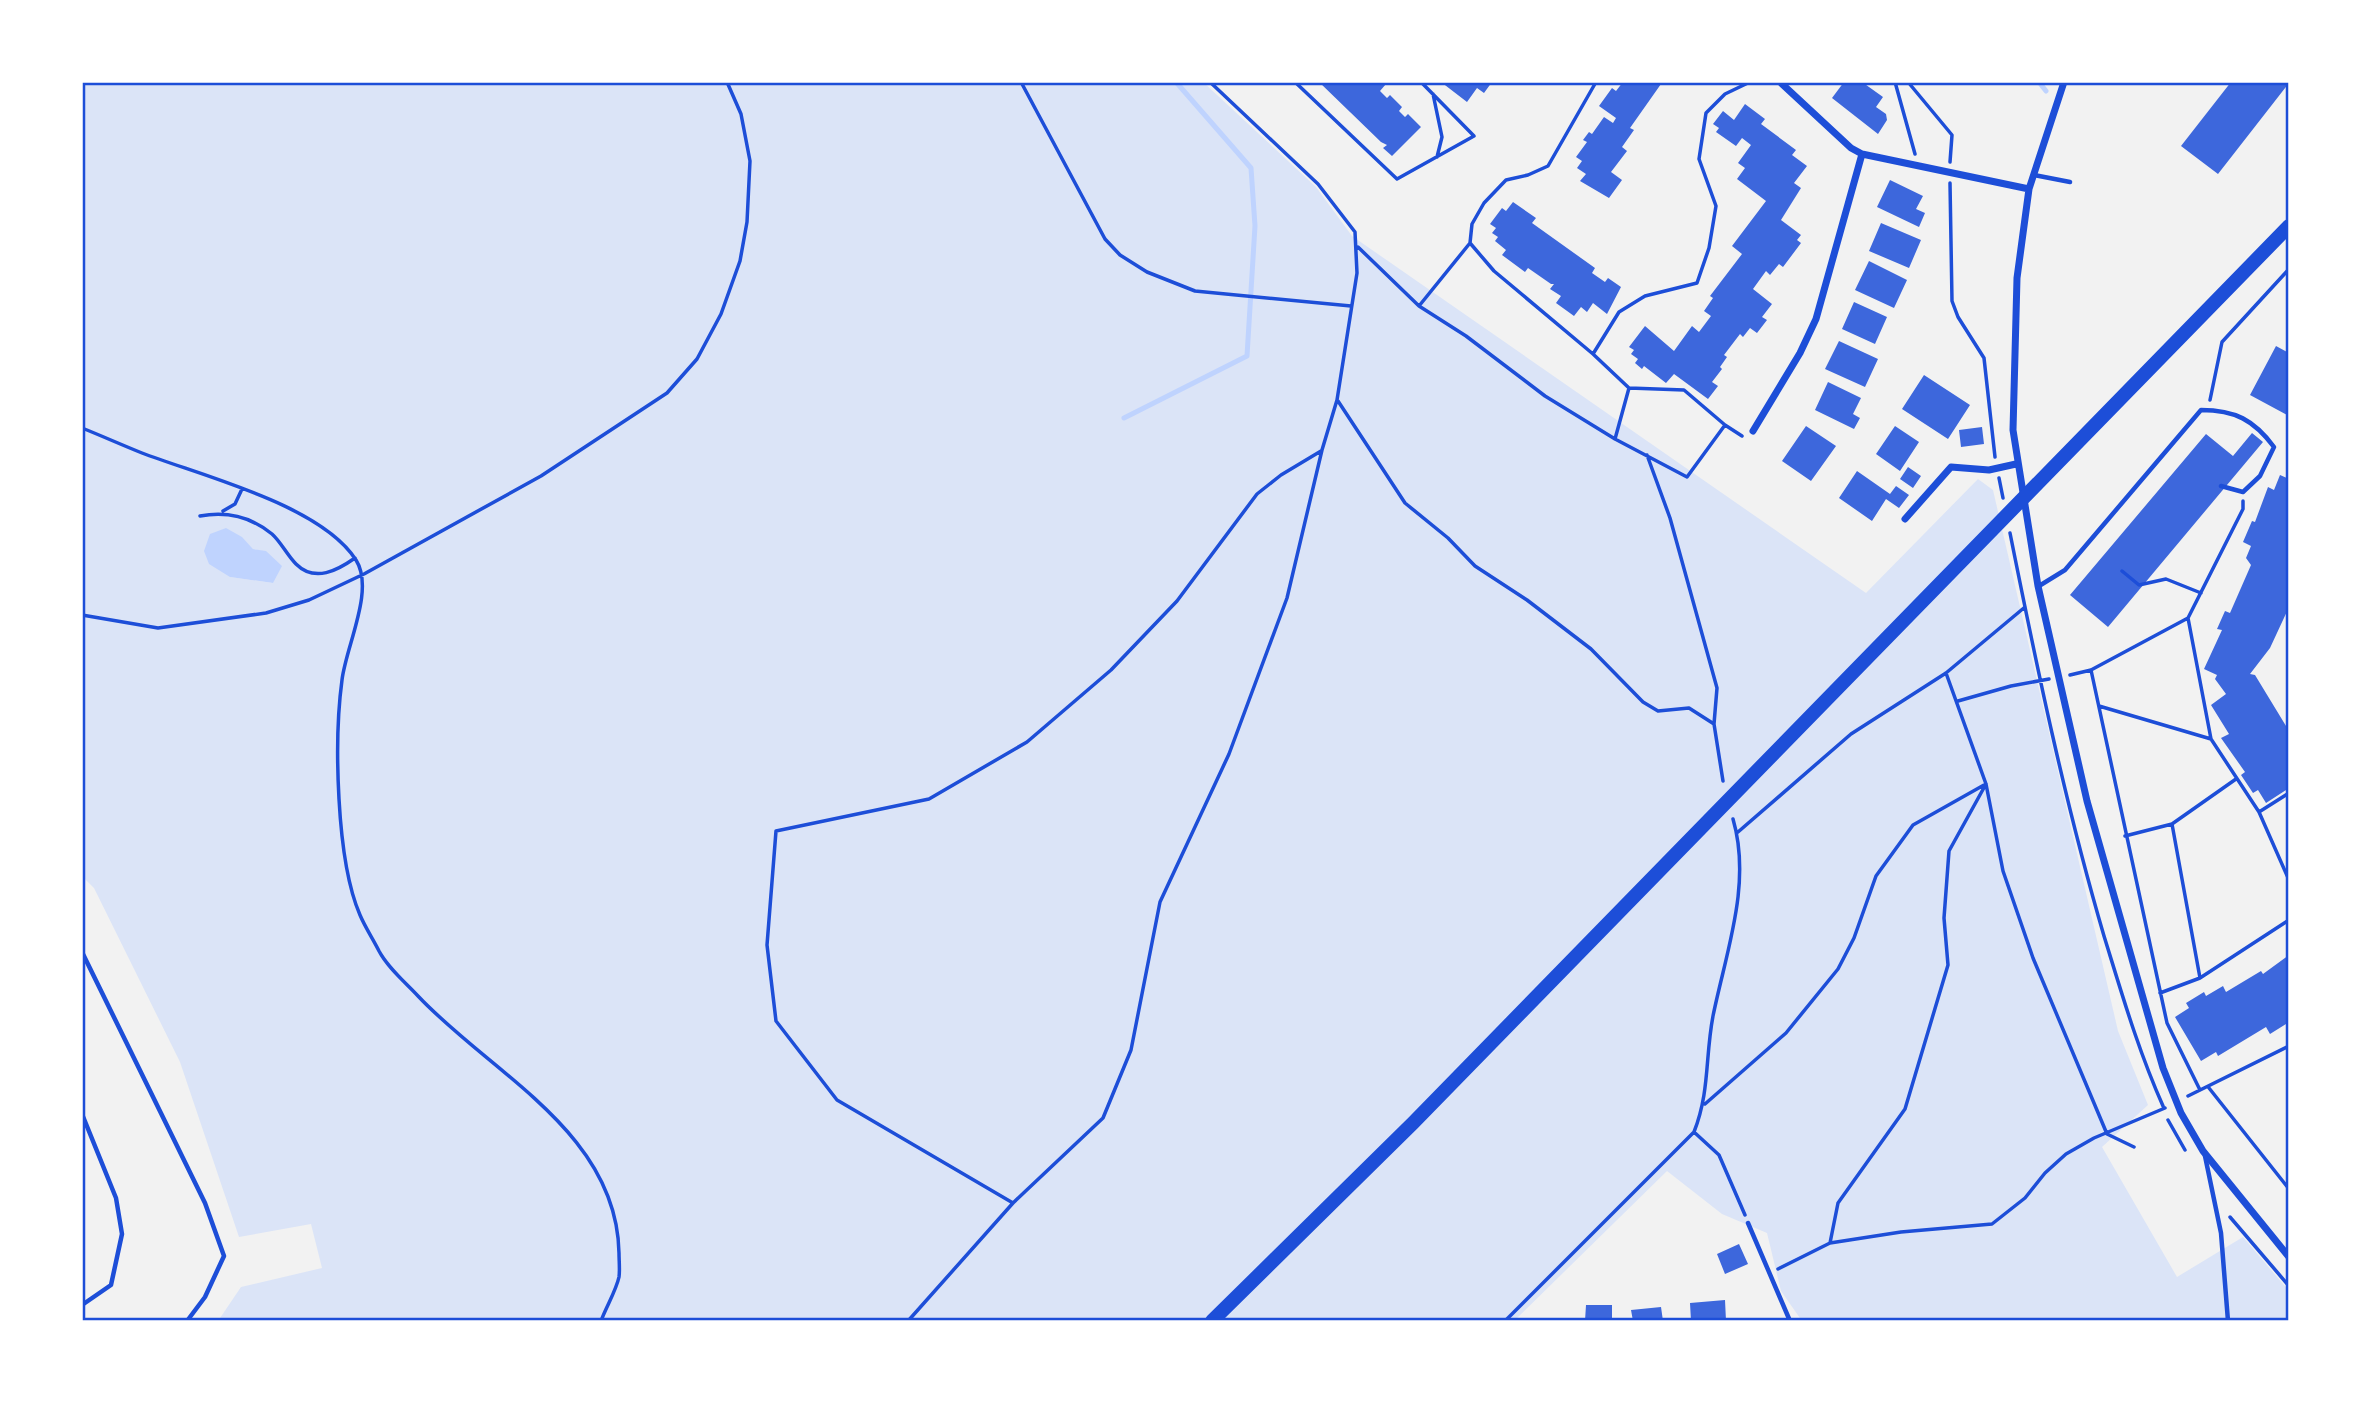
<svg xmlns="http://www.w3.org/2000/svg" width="2371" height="1403" font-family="'IBM Plex Sans',sans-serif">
<rect width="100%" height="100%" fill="#f2f2f2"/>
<path fill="#dbe4f7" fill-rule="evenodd" d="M82 82H1203L1316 187 1352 236 1866 593 1978 479 1993 490 2118 1031 2148 1105 2102 1147 2177 1277 2243 1237 2289 1291V1321H1802L1781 1291 1767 1233 1722 1214 1667 1171 1514 1321H218L241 1287 322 1268 311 1224 239 1237 180 1062 94 888 82 876ZM241 537 253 549 266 552 273 583 230 577Z"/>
<path fill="#bfd3fe" d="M226 528 242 537 253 549 266 551 282 566 273 583 230 577 209 564 204 551 210 534Z"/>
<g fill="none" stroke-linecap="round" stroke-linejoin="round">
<path stroke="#bfd3fe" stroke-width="5" d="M2039 82 2046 91
M1124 418 1247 356 1255 226 1251 168 1176 82"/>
</g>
<path fill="#3d67dc" d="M1319 82H1384L1386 84 1380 91 1387 98 1390 95 1402 107 1399 111 1405 117 1408 114 1421 127 1392 156 1383 148 1387 145 1381 142Z
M1441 82H1492L1484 93 1477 88 1467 102Z
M1623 82 1661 84 1630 128 1634 130 1622 147 1627 151 1611 172 1622 180 1609 198 1580 181 1586 174 1577 168 1582 161 1576 157 1587 142 1583 140 1589 132 1592 134 1604 117 1613 123 1616 118 1599 106 1612 88 1616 91Z
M1844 82H1862L1883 97 1876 107 1886 114 1887 120 1878 134 1832 98Z
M2231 82 2289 83 2218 174 2181 146Z
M1745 104 1765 119 1761 124 1796 150 1792 155 1807 166 1794 183 1801 188 1781 220 1801 235 1797 240 1801 243 1783 267 1779 264 1770 275 1766 271 1753 289 1772 304 1762 317 1767 320 1757 333 1750 328 1743 337 1740 334 1724 355 1727 357 1720 367 1722 369 1712 382 1718 386 1708 399 1674 374 1666 383 1644 366 1642 369 1635 363 1638 359 1631 354 1634 350 1629 347 1645 326 1674 351 1692 326 1699 332 1711 316 1704 311 1713 298 1710 296 1742 254 1732 246 1766 201 1737 179 1745 168 1738 163 1751 145 1742 138 1736 146 1716 132 1719 128 1713 124 1723 111 1734 120Z
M1890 180 1923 196 1916 209 1925 213 1919 227 1877 207Z
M1513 202 1536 218 1532 223 1595 268 1592 273 1605 282 1608 278 1621 287 1607 314 1593 303 1587 312 1581 307 1574 316 1556 303 1561 296 1550 289 1554 284H1551L1528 268 1525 272 1502 255 1506 250 1495 241 1498 237 1492 233 1496 228 1490 224 1502 208 1506 211Z
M1881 223 1921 240 1909 268 1869 251Z
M1869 261 1907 280 1894 308 1855 290Z
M1854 302 1887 317 1875 344 1842 329Z
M1839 341 1878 359 1865 387 1825 369Z
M2276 346 2289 353V416L2250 395Z
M1924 375 1970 405 1948 439 1902 409Z
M1828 382 1861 398 1853 414 1860 418 1854 429 1815 410Z
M1806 426 1836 446 1811 481 1782 461Z
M1895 426 1919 442 1900 471 1876 454Z
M1982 427 1984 444 1961 447 1959 430Z
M2252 433 2263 442 2108 627 2070 595 2206 434 2233 456Z
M1908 467 1921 476 1913 488 1900 479Z
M1857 471 1890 494 1896 486 1909 495 1899 508 1886 499 1872 521 1839 498Z
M2280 475 2289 479V607L2270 648 2250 674 2255 675 2289 731V788L2266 803 2258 790 2253 793 2241 775 2245 772 2221 738 2229 734 2211 705 2226 694 2215 679 2217 675 2204 669 2222 630 2217 629 2225 611 2230 613 2251 565 2246 558 2251 546 2243 542 2252 521 2255 522 2268 487 2274 490Z
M2289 955V1022L2270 1034 2266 1027 2218 1056 2216 1052 2201 1061 2175 1017 2189 1008 2186 1003 2204 992 2206 996 2223 986 2226 992 2261 971 2263 974Z
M1739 1244 1748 1264 1725 1274 1717 1254Z
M1725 1300 1726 1321H1691L1690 1303Z
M1586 1305H1612V1321H1585Z
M1661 1307 1663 1321H1633L1631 1310Z"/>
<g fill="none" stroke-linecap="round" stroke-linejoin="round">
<path stroke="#1d4ed8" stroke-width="3.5" d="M1021 82 1105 239 1120 255 1147 272 1195 291 1351 306
M1295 82 1397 179 1474 136 1421 82
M1895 82 1915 154
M1908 82 1952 135 1950 162
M1433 94 1442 137 1437 157
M1950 183 1952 301 1958 317 1984 358 1995 457
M1470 243 1494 271 1593 354
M1358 247 1419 306 1466 336 1545 396 1615 439 1687 477 1725 425 1742 436
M1419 306 1470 243 1472 224 1484 203 1506 180 1528 175 1548 166 1596 82
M2210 400 2222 342 2289 269
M1338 401 1405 503 1448 538 1475 566 1527 600 1591 649 1643 702 1658 711 1689 708 1714 724 1723 781
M1725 425 1684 390 1629 388 1593 354 1619 312 1645 296 1697 283 1709 248 1716 206 1699 159 1706 113 1725 94 1750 82
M82 428C102 436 122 445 142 453 202 476 321 505 356 560 375 590 346 646 342 680 334 739 336 860 360 915 365 927 373 939 379 951 388 968 405 982 418 996 490 1073 617 1132 619 1253 619 1261 620 1270 619 1277 616 1291 606 1307 601 1321
M1615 439 1629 388
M1647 455 1670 518 1717 688 1714 724
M1999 478 2003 498
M223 511 235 504 242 489
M200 516C227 511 250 516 272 534 281 542 287 555 296 564 315 583 338 570 355 558
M2010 533C2037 668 2065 803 2104 936 2122 994 2138 1050 2163 1106
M2122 571 2139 585 2166 579 2201 593
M82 615 158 628 266 613 309 600 364 574 541 476 667 393 697 359 721 314 740 261 747 222 750 161 741 114 727 82
M2188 618 2211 739
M2091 670 2167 1023 2200 1090
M1946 673 1986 784 2003 871 2033 958 2107 1134 2134 1147
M2070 675 2091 670 2188 618 2243 509V501
M1958 701 2011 686 2049 679
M2099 706 2211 739 2259 812 2289 793
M2259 812 2289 880
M2172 824 2200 978
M1738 832 1851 734 1946 673 2025 607
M2125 836 2172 824 2236 779
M2160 993 2200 978 2289 920
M2209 1088 2289 1189
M2188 1096 2289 1046
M1705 1104 1786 1033 1838 969 1854 938 1876 876 1913 825 1984 785
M2168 1120 2185 1150
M1694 1132 1719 1155 1745 1215
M1013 1203 837 1100 776 1021 767 945 776 831 929 799 1027 742 1111 670 1177 601 1257 494 1281 475 1321 451
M2230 1217 2289 1286
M1830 1243 1838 1203 1905 1109 1948 965 1944 918 1949 851 1986 784
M1778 1269 1830 1243 1901 1232 1992 1224 2025 1198 2045 1173 2066 1154 2094 1138 2165 1108
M908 1321 1013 1203 1103 1118 1131 1050 1160 902 1229 754 1287 598 1322 450 1337 400 1357 273 1355 232 1318 184 1210 82
M1505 1321 1694 1132C1710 1091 1705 1058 1713 1016 1726 952 1752 884 1733 819"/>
<path stroke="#1d4ed8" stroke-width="4.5" d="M2034 175 2070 182
M2039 586 2065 570 2201 410C2235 410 2254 420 2274 447L2260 476 2243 492 2221 486
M82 952 205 1203 224 1256 205 1297 187 1321
M82 1114 116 1198 122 1234 111 1285 82 1305
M2205 1156 2221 1233 2228 1321
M1748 1223 1790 1321"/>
<path stroke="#1d4ed8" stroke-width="7" d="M1780 82 1851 148 1862 154 2029 189
M2064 82 2029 189 2017 278 2013 430 2038 586 2087 801 2163 1068 2181 1113 2203 1151 2289 1257
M1753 431 1800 353 1816 319 1862 154
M1905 519 1951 467 1989 470 2016 464"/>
<path stroke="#1d4ed8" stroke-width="14" d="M1212 1321 1413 1123 2289 226"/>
</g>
<rect width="2371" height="1403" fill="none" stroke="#ffffff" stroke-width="168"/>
<rect x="84" y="84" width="2203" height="1235" fill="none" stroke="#1d4ed8" stroke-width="2.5"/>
</svg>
